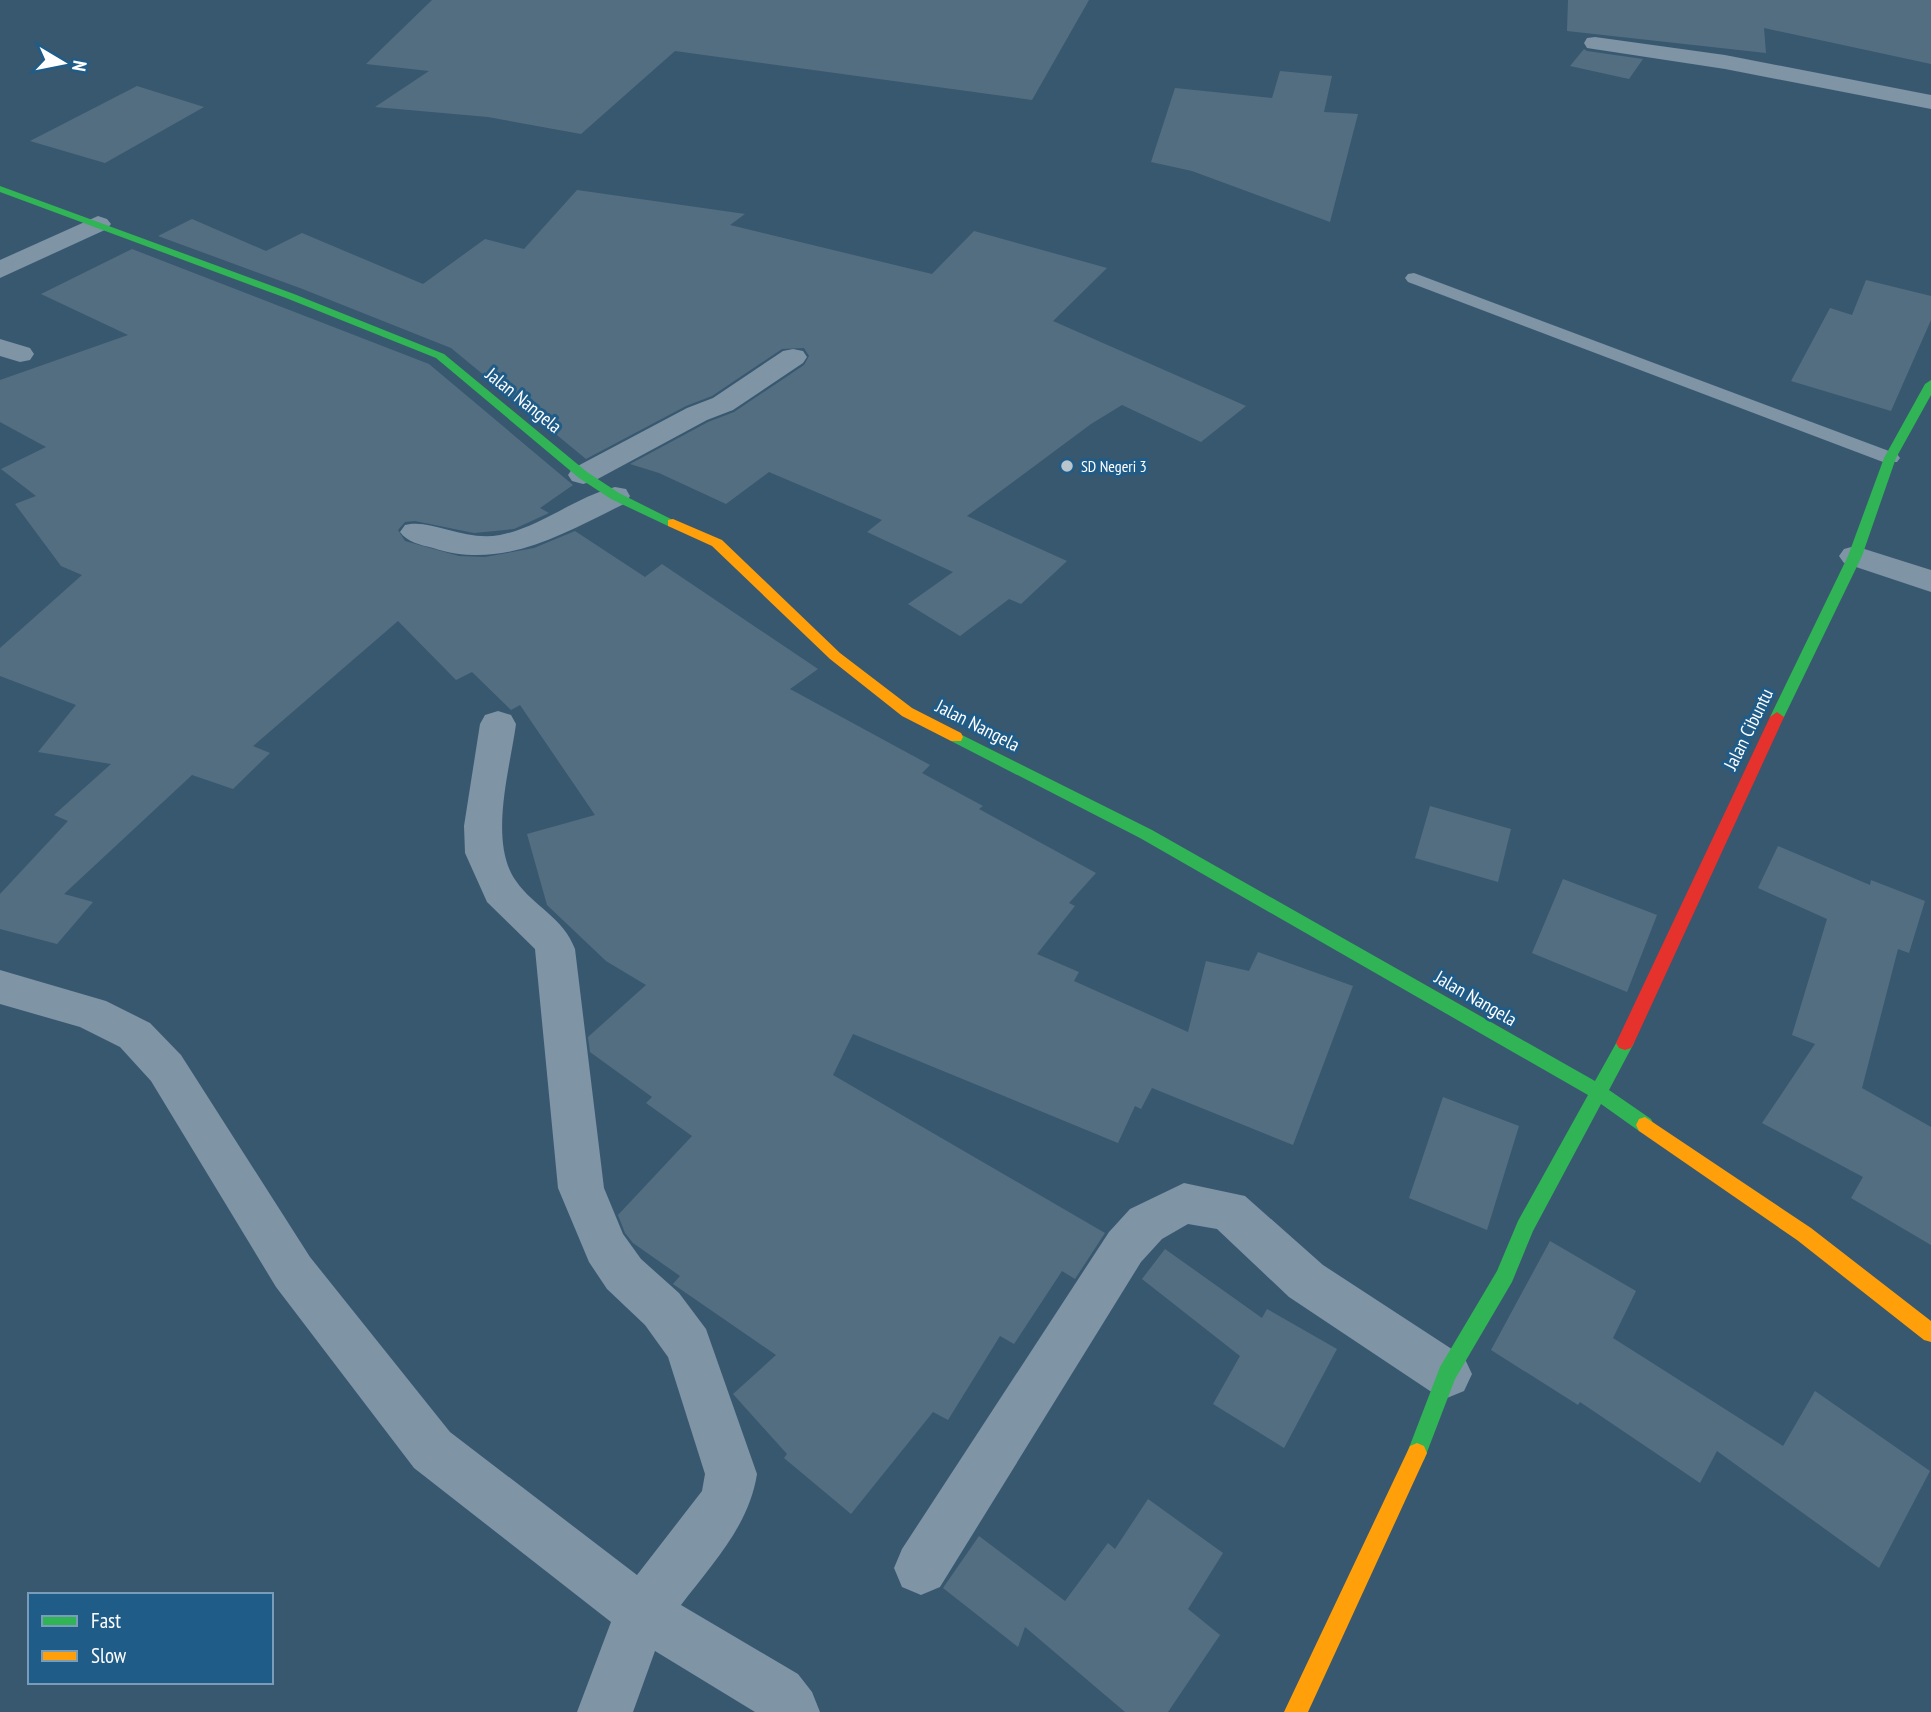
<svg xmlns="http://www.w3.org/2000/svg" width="1931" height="1712" font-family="'PT Sans Narrow',sans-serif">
<rect width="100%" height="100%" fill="#385870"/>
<path fill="#546e81" d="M432 0H1089L1032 100 675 51 581 134 488 117 375 107 429 71 366 64Z
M1568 0H1931V64L1764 28 1766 53 1567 31Z
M1584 49 1587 51 1643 59 1629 79 1570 66Z
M1280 71 1332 76 1324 112 1358 114 1330 222 1192 171 1151 162 1175 88 1272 98Z
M137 86 204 107 105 163 30 141Z
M577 190 745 214 730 225 932 274 974 231 1107 268 1053 321 1246 406 1201 442 1122 405 1091 424 967 516 1067 561 1021 604 1009 599 960 636 908 604 953 572 867 532 882 520 769 472 726 504 659 473 630 464 708 422 734 412 804 365 809 356 804 348 782 349 712 396 686 406 586 459 451 348 300 288 158 236 192 219 266 251 302 233 423 284 485 239 524 249Z
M132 249 429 364 573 485 540 508 549 513 514 529 474 533 415 521 405 522 398 530 405 541 459 556 485 557 534 548 575 531 645 577 662 564 818 669 790 689 930 765 922 773 983 806 979 809 1096 873 1069 903 1075 906 1037 954 1079 972 1074 981 1188 1032 1206 961 1249 971 1258 952 1353 986 1293 1145 1152 1088 1141 1109 1135 1106 1118 1143 853 1034 833 1075 1105 1233 1075 1279 1062 1271 1014 1344 1000 1336 948 1420 933 1412 851 1514 784 1458 787 1454 733 1394 776 1355 673 1284 680 1276 633 1243 625 1233 618 1215 692 1136 646 1103 652 1097 590 1052 588 1037 646 985 606 961 547 905 527 834 595 815 520 705 511 710 472 672 456 680 398 621 253 746 270 753 233 789 192 775 64 894 93 902 57 944 0 929V894L68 821 54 815 111 764 38 752 76 705 0 676V648L82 575 61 566 15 504 36 496 1 469 46 447 0 422V380L128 335 41 294Z
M1866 280 1931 296V320L1891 411 1791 381 1830 308 1852 315Z
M1430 806 1511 829 1498 882 1415 858Z
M1778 846 1870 885 1871 880 1925 901 1909 953 1898 949 1862 1088 1931 1127V1245L1851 1198 1863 1177 1762 1123 1815 1044 1792 1035 1827 919 1758 888Z
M1563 879 1657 915 1627 992 1532 953Z
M1443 1097 1519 1126 1487 1230 1409 1198Z
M1550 1241 1636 1291 1613 1338 1783 1446 1815 1391 1930 1471 1879 1568 1717 1451 1700 1483 1580 1402 1578 1405 1491 1350Z
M1165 1249 1262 1318 1267 1309 1337 1349 1284 1448 1213 1404 1240 1356 1142 1279Z
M1148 1499 1223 1553 1188 1609 1220 1635 1168 1712H1125L1025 1627 1018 1647 943 1588 979 1536 1065 1601 1108 1543 1115 1549Z"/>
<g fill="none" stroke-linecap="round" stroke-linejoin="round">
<path fill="#7f94a5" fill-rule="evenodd" d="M1414 273 1897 454 1900 458 1897 462H1883L1408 282 1405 278 1408 274Z"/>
<path fill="#7f94a5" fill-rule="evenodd" d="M1595 37 1725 55 1931 95V109L1725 69 1587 48 1584 43 1587 38Z
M98 216 107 219 111 224 107 229 0 278V260Z
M0 339 30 348 34 354 30 360 20 362 0 356Z
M793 349 803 351 807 357 803 363 733 410 707 420 594 481 583 484 572 481 568 475 572 469 687 408 713 398 783 351Z
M615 487 626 489 630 496 626 503C564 533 504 571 433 548 421 545 407 542 400 532L405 525C431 518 464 542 500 535 541 527 575 497 615 487Z
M1855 546 1931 570V592L1844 563 1839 556 1844 549Z
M498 711 511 715 516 724C510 769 488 842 516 881 534 907 563 917 575 949L604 1188 623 1234 641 1259 679 1293 706 1329 757 1474C749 1526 712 1564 681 1605L798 1674 812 1692 820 1712H755L655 1651 633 1712H577L611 1622 414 1468 276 1287 151 1081 120 1047 80 1027 0 1004V970L106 1001 150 1023 181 1055 310 1257 450 1432 637 1575 702 1491 705 1474 668 1357 645 1325 607 1289 589 1262 558 1188 535 949 487 902 465 853 464 826 480 724 485 715Z
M1184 1183 1245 1196 1323 1265 1464 1357 1472 1374 1464 1391 1447 1398 1430 1391 1289 1297 1217 1229 1188 1224 1162 1239 1141 1262 940 1587 921 1595 902 1587 894 1568 902 1549 1109 1232 1130 1209Z"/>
<path fill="#30b455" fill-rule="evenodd" d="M0 186 294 294 444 354 587 472 619 493 679 523 673 527 668 526 611 499 579 478 436 358 286 298 0 192Z
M1931 380V395L1896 458 1862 556 1784 717 1777 722 1772 721 1770 717 1848 556 1884 458 1925 384Z
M956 732 1152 830 1595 1081 1619 1038 1625 1036 1631 1038 1634 1043 1609 1090 1651 1119 1654 1125 1651 1131 1645 1133 1639 1131 1601 1104 1533 1231 1512 1282 1455 1379 1424 1460 1417 1463 1410 1460 1407 1453 1440 1367 1497 1271 1518 1221 1588 1095 1140 838 951 741 949 737Z"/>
<path fill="#ff9f0a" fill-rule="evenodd" d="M673 519 722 540 840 653 912 708 961 733 963 737 961 741H951L902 716 830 659 712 546 668 526V520Z
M1645 1117 1811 1228 1931 1321V1342L1924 1340 1797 1240 1639 1131 1636 1125 1639 1119Z
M1417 1443 1424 1446 1427 1453 1308 1712H1284L1410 1446Z"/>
<path fill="#e5322d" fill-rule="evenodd" d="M1777 712 1784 717 1634 1043 1631 1048 1625 1050 1619 1048 1616 1043 1770 717Z"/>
</g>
<circle fill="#b9c5cd" stroke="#205c88" stroke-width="2.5" cx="1067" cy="466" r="7"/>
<g text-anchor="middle" stroke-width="6" stroke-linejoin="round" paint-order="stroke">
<g font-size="16" fill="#fff" stroke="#205c88" text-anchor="start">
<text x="1081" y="472">SD Negeri 3</text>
</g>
<g font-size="19" fill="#fff" stroke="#205c88">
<text transform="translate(524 400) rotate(39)" y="7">Jalan Nangela</text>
<text transform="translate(978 725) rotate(27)" y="7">Jalan Nangela</text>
<text transform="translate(1748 729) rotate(-64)" y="7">Jalan Cibuntu</text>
<text transform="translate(1476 998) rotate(30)" y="7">Jalan Nangela</text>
</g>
</g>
<rect x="28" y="1593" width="245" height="91" fill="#205c88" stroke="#799db8" stroke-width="2"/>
<rect x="42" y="1616" width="35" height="10" fill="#30b455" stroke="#799db8" stroke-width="2"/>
<text x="91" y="1628" font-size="21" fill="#ffffff">Fast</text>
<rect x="42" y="1651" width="35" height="10" fill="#ff9f0a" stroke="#799db8" stroke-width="2"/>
<text x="91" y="1663" font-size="21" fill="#ffffff">Slow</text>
<g transform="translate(63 63) rotate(100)" stroke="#205c88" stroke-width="5" paint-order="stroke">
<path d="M0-5L12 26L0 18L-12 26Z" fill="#ffffff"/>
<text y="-10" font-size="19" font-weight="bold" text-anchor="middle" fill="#ffffff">N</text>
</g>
</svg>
